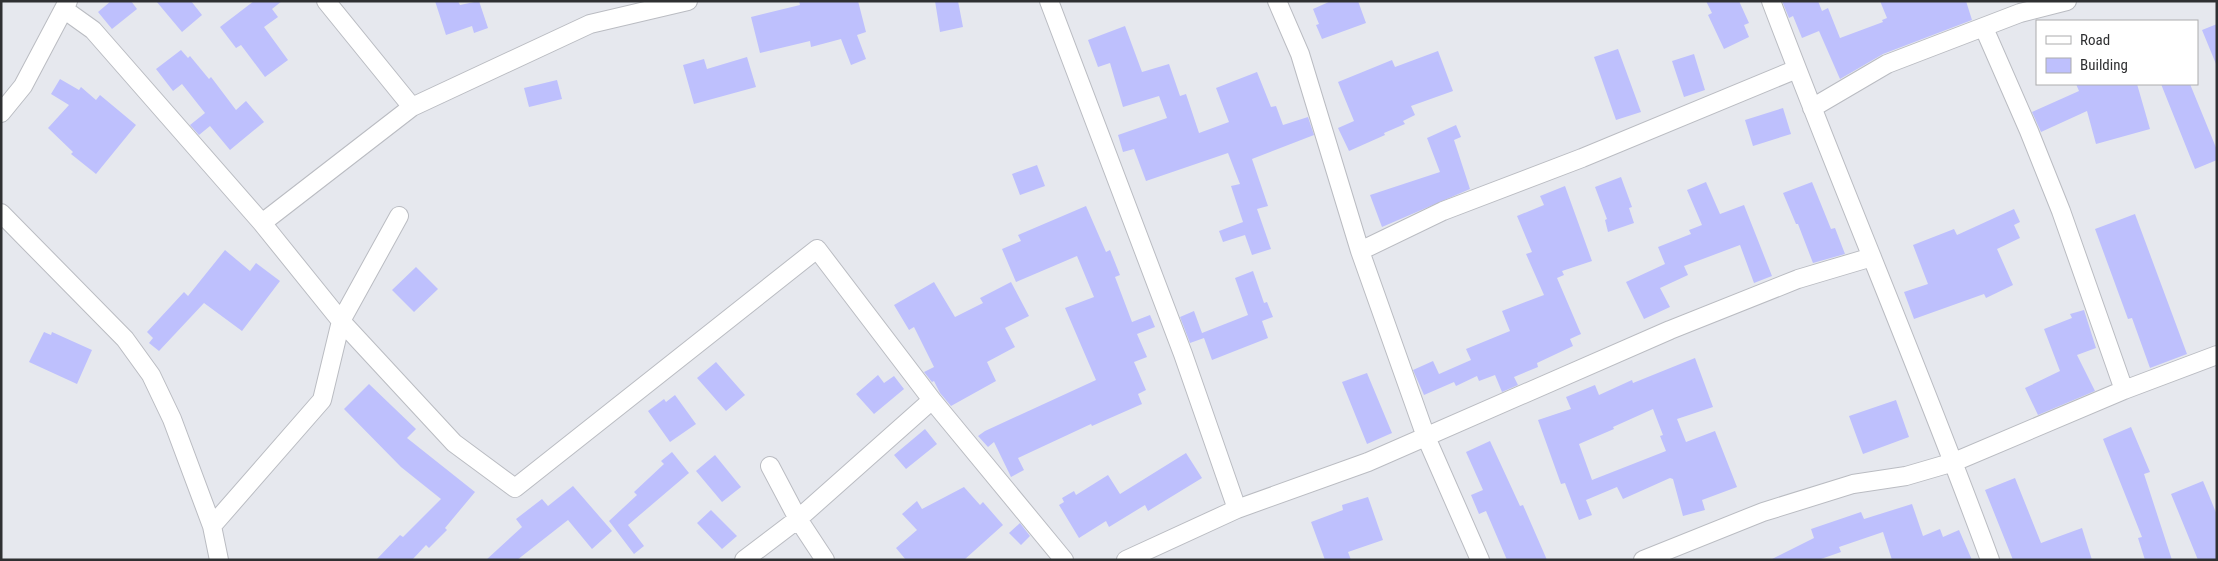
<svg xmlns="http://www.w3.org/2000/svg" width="2218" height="561" font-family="'Roboto Condensed',sans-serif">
<rect width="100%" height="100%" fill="#e6e8ee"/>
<path fill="#bec0fd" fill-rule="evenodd" d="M111 1H131L137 9 112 29 98 12Z
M156 1H191L202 15 182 32Z
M254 1H282L272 9 278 17 264 27 288 60 265 77 241 45 236 48 220 27Z
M435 1H458L460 5 479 1 488 28 474 33 472 26 446 35Z
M799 1H858L866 32 857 35 866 59 851 65 841 39 811 47 810 41 760 53 751 17 800 5Z
M935 1H958L963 27 940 32Z
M1331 1H1358L1366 23 1322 39 1316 25 1319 24 1313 9Z
M1706 1H1739L1749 23 1744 25 1749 37 1724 49 1708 15 1712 13Z
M1782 1H1818L1822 11 1828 8 1840 38 1883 22 1882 20 1887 18 1880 1H1966L1972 20 1883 54 1840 79 1819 31 1802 38 1793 16 1789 18Z
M2217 24V64H2216L2202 30Z
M1125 26 1142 72 1169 64 1180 96 1186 94 1199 133 1229 122 1216 88 1257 72 1271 107 1276 106 1283 125 1308 117 1314 135 1252 159 1268 206 1257 209 1271 249 1252 255 1245 235 1223 242 1219 231 1243 222 1231 186 1240 184 1228 153 1146 181 1134 149 1123 152 1118 135 1167 118 1159 96 1123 107 1110 63 1098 67 1088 40Z
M1618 49 1641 112 1616 120 1594 57Z
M181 50 188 58 190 56 209 79 211 77 236 110 246 101 264 122 230 150 210 126 199 135 190 125 205 113 182 84 173 91 156 69Z
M1438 51 1453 91 1411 106 1415 115 1403 121 1405 124 1384 133 1385 135 1349 151 1338 128 1354 121 1338 82 1392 60 1395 67Z
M1694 54 1705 90 1684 97 1672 61Z
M747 57 756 87 694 104 683 65 704 59 707 69Z
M60 79 79 90 81 87 96 100 100 95 136 125 96 174 71 154 73 152 48 128 69 105 51 94Z
M557 80 562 99 529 107 524 88Z
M2076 84H2137L2150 129 2096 144 2087 111 2041 132 2032 112 2079 91Z
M2161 84H2190L2217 150V160L2195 169Z
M1783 108 1791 134 1753 146 1745 120Z
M1456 125 1461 137 1454 140 1470 189 1382 227 1370 195 1440 172 1427 138Z
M1037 165 1045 186 1020 195 1012 174Z
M1621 177 1632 207 1629 208 1634 223 1608 232 1605 220 1607 219 1595 187Z
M1706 182 1720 214 1744 205 1772 276 1754 283 1740 245 1684 266 1688 275 1660 288 1670 307 1644 319 1626 282 1665 264 1658 247 1691 234 1689 230 1702 225 1687 190Z
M1812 182 1831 229 1835 228 1845 254 1813 263 1798 224H1796L1783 193Z
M1565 186 1592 261 1562 271 1564 275 1557 278 1581 334 1570 339 1573 346 1537 363 1538 367 1514 377 1518 385 1502 392 1495 375 1479 381 1477 376 1456 386 1454 382 1424 395 1413 370 1433 361 1439 374 1471 360 1466 349 1510 331 1502 311 1544 295 1526 254 1532 252 1517 216 1544 205 1540 196Z
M1086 206 1106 252 1110 250 1120 275 1115 277 1132 322 1150 315 1155 327 1137 334 1147 357 1134 362 1146 390 1138 394 1142 404 1092 426 1091 424 1018 458 1024 470 1011 477 994 442 988 447 978 436 985 431 1096 380 1065 308 1094 297 1077 256 1016 282 1002 249 1021 241 1018 235Z
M2014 209 2020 222 2014 225 2020 238 1997 249 2013 285 1986 298 1984 294 1914 319 1904 292 1928 284 1913 245 1954 229 1957 235Z
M2135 214 2187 354 2150 368 2132 318 2128 319 2095 229Z
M225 250 250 271 256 263 280 281 242 331 204 303 159 351 149 343 153 338 147 332 184 292 188 296Z
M416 267 438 289 414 312 392 290Z
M1253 271 1264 303 1267 302 1273 317 1262 321 1268 338 1212 360 1204 338 1190 343 1180 317 1194 311 1202 333 1248 315 1235 278Z
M934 282 955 317 983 303 980 298 1011 282 1029 316 1005 328 1015 347 987 362 996 381 951 406 940 393 934 381 932 382 924 372 934 367 914 327 909 330 894 305Z
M2084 310 2096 348 2077 355 2095 391 2038 415 2025 388 2060 371 2044 329 2072 318 2070 314Z
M44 332 51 335 52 332 92 350 77 384 29 362Z
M1695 358 1713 407 1677 419 1686 442 1715 431 1737 487 1702 500 1705 510 1683 516 1673 479 1670 478 1623 499 1617 487 1586 500 1592 515 1579 520 1565 483 1561 484 1538 420 1571 409 1566 397 1595 385 1599 395 1632 380 1633 383ZM1653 409 1663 435 1660 436 1666 451 1592 480 1579 444 1614 429 1613 427Z
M716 362 745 395 726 411 697 378Z
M1367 373 1392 433 1367 444 1342 382Z
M878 375 884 383 894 376 904 389 874 414 856 394Z
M369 384 416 429 407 438 475 492 445 528 447 530 429 548 426 545 412 560H376L400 535 403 537 441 499 401 467 344 409Z
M675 395 696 424 670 442 648 411 664 399 666 402Z
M1896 400 1909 437 1863 454 1849 416Z
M2131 427 2150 472 2144 474 2172 560H2145L2138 538 2142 537 2103 439Z
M925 429 937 444 906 469 894 455Z
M1490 441 1520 506 1523 505 1547 560H1507L1486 511 1479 514 1471 495 1483 490 1466 452Z
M672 452 689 473 628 525 644 546 634 554 609 521 637 495 634 492 664 464 661 461Z
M1186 453 1202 478 1148 511 1145 505 1109 527 1106 521 1079 538 1059 505 1064 502 1062 498 1074 491 1076 495 1108 475 1120 494Z
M715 455 741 487 722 502 696 471Z
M2015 478 2041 543 2082 528 2092 560H2013L1985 490Z
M2203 481 2217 515V560H2198L2171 494Z
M573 486 612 531 592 549 568 520 517 560H486L522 527 516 519 542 499 548 506Z
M964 487 980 505 983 502 1003 525 964 560H906L896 548 917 530 902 514 917 501 922 509Z
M1368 497 1383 540 1348 552 1351 560H1325L1311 522 1343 510 1342 505Z
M1912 504 1923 536 1940 529 1943 537 1959 530 1972 560H1892L1883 532 1839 547 1841 552 1818 560H1770L1814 538 1811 529 1861 512 1864 519Z
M711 510 737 536 722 549 697 523Z
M1020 523 1030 536 1021 545 1009 533Z"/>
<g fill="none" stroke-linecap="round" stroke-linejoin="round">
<defs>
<path id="minor" d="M1049 1 1183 354 1237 509
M1277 1 1300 54 1360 251 1426 437 1480 560
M1771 1C1842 189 1921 372 1990 560
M65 10 93 30 262 223 341 321 454 443 515 488 817 249 932 400
M1984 28 2029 131 2061 211 2124 390
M412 107 590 24 688 1
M1812 108 1887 64 2020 13 2067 1
M1 113 23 86 68 1
M1 213 125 339 151 375 172 419 212 526 219 560
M262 223 412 107 326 1
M1360 251 1443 211 1582 158 1797 69
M770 466 798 519 825 560
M212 526 322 400 341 321 399 216
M744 560 798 519 932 400 1064 560
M1126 560 1237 509 1368 462 1670 330 1798 279 1872 257
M1643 560 1763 512 1853 484 1906 476 1954 462 2124 390 2217 355"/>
</defs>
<use href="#minor" stroke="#babcc2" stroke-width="20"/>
<use href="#minor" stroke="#fff" stroke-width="18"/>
</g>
<rect width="2218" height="561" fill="none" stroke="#2f3032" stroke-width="5"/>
<rect x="2036" y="20" width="162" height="65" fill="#ffffff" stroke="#acacad"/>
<rect x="2046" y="36" width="25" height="8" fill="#ffffff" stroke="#acacad"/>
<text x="2080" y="45" font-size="15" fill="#2f3032">Road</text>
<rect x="2046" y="58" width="25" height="15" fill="#bec0fd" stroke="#acacad"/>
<text x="2080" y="70" font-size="15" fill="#2f3032">Building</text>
</svg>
